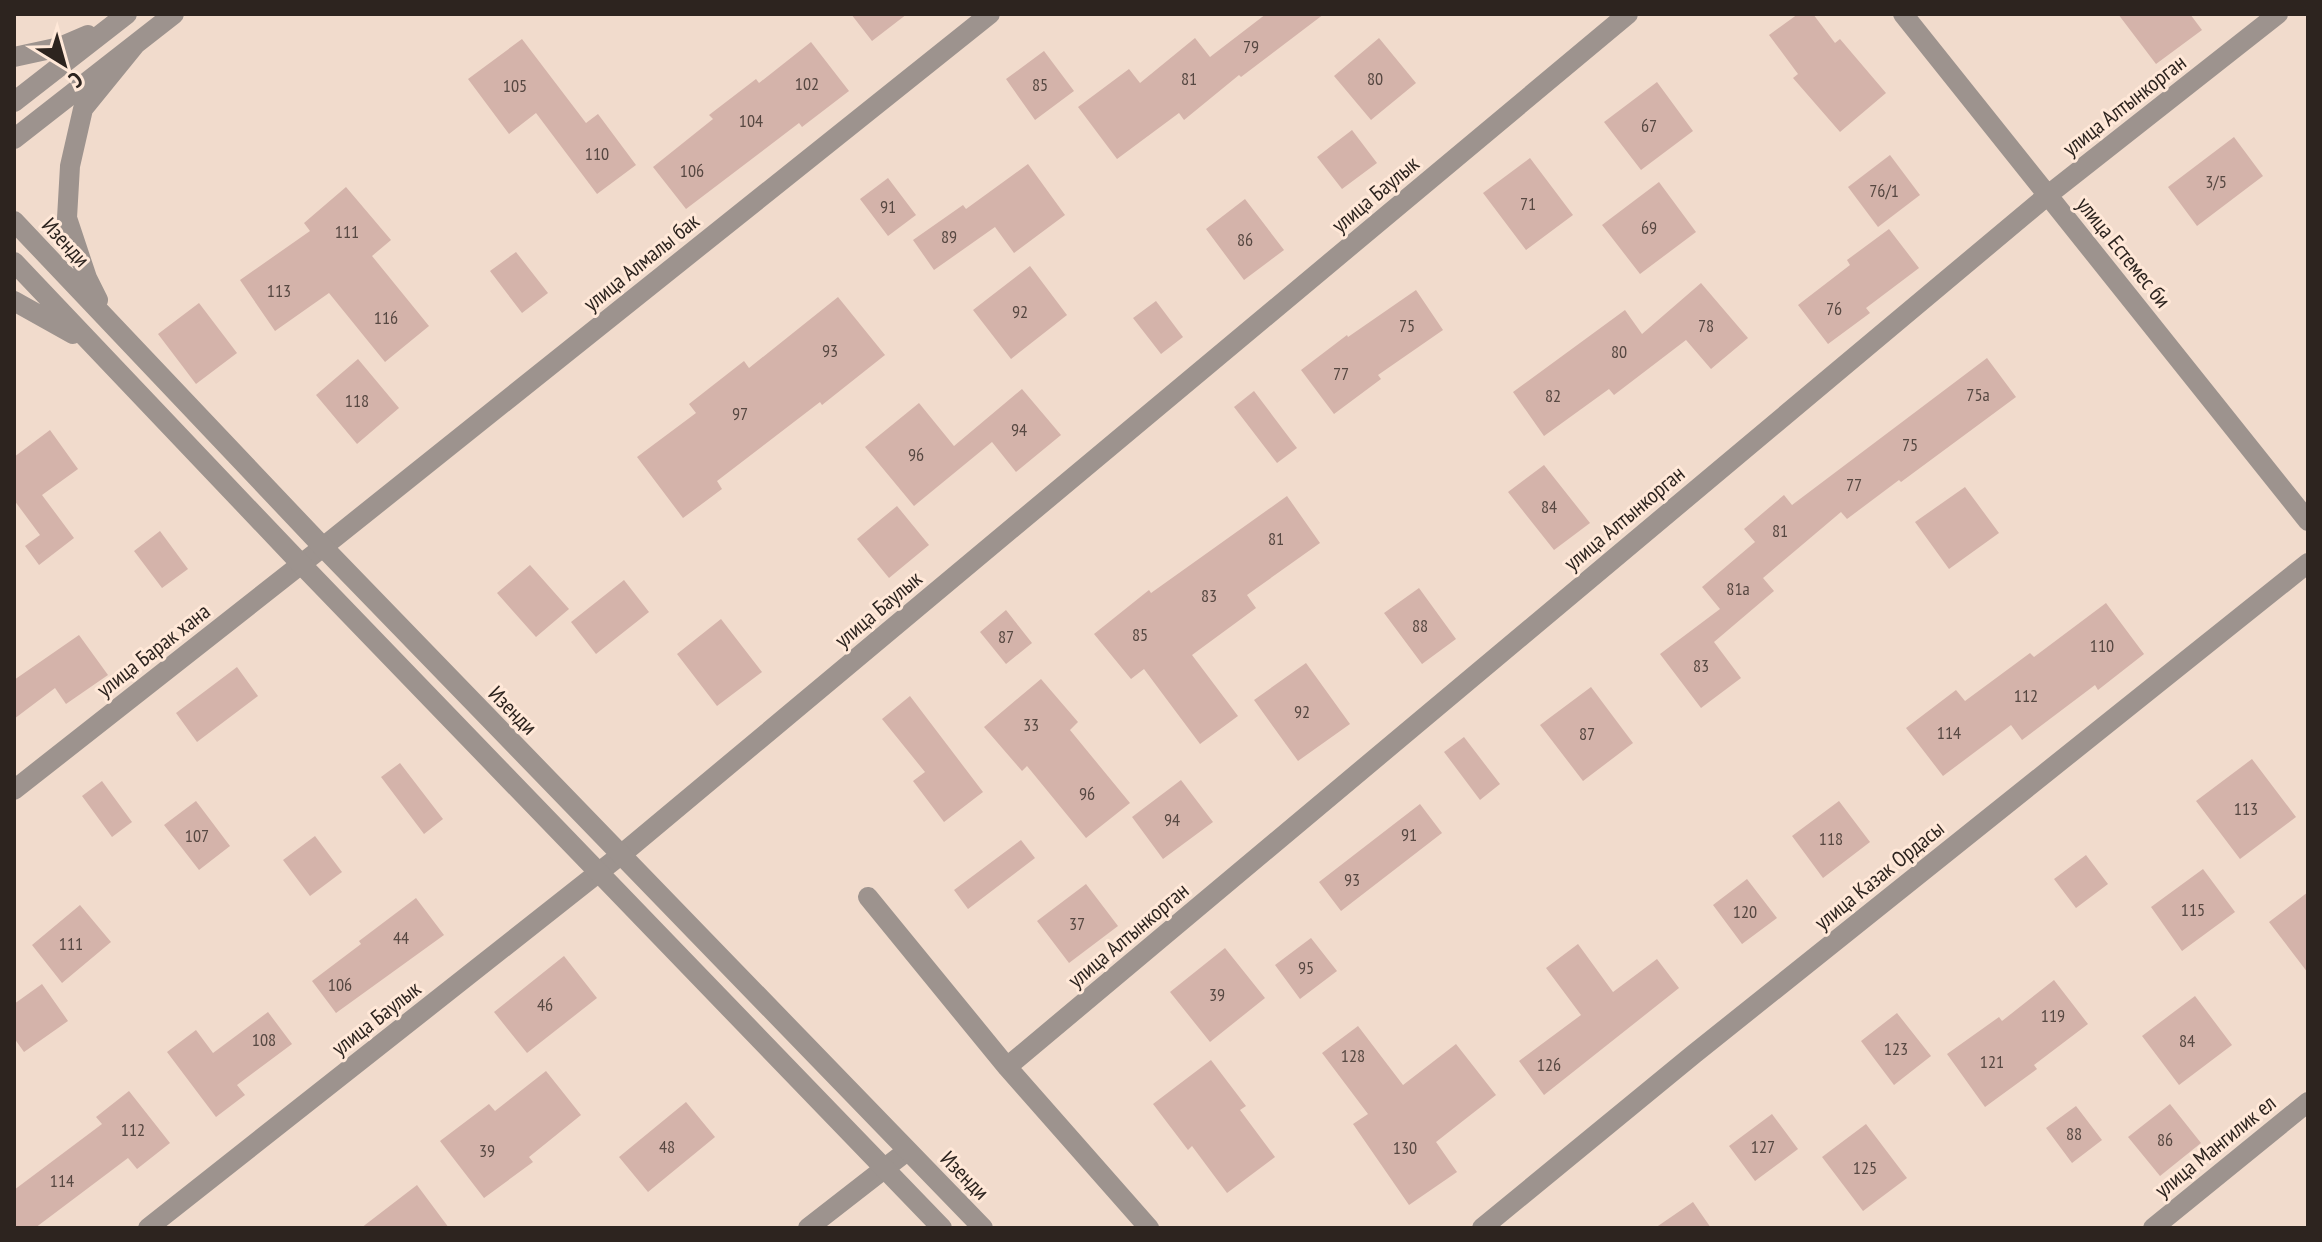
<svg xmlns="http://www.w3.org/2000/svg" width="2322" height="1242" font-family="'PT Sans Narrow',sans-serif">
<rect width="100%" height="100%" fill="#f1dbcc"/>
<path fill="#d4b3aa" d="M851 14H907L872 41Z
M1266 14H1324L1241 77 1239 75 1184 120 1179 113 1117 159 1078 107 1129 69 1140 83 1195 38 1210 57Z
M1798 14H1813L1835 43 1840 39 1886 93 1840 132 1793 78 1798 74 1769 35Z
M2118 14H2190L2202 30 2156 64Z
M1379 38 1416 83 1371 120 1334 76Z
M522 39 586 123 598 114 636 165 597 194 536 113 509 134 468 79Z
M811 42 849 91 802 127 799 123 686 209 653 167 713 119 709 115 756 79 759 83Z
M1044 51 1074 91 1035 120 1006 79Z
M1657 82 1693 131 1641 170 1604 122Z
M1352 130 1377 163 1342 189 1317 157Z
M2234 137 2263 176 2197 226 2168 187Z
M1890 155 1920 195 1878 227 1848 187Z
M1530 158 1573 215 1526 250 1483 193Z
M1028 164 1065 215 1014 253 995 227 934 270 913 240 963 205 966 209Z
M888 178 916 215 888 236 860 199Z
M1659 182 1696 232 1640 274 1602 225Z
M346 187 391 240 372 256 429 326 385 362 329 293 275 331 240 280 310 231 304 223Z
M1245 199 1284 250 1244 280 1206 229Z
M1889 229 1919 268 1866 308 1870 313 1828 344 1798 305 1850 265 1847 260Z
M516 252 548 293 522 313 490 271Z
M1030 266 1067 315 1011 359 973 310Z
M1701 283 1748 338 1711 369 1686 340 1614 395 1609 389 1544 436 1513 392 1625 310 1642 334Z
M1416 290 1443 330 1378 375 1381 379 1334 414 1301 370 1347 335 1348 337Z
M838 297 885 355 822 405 820 402 717 481 722 489 683 518 637 457 696 413 689 404 744 361 749 368Z
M1156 301 1183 337 1161 354 1133 318Z
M199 303 237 353 196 384 158 334Z
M1987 358 2016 397 1901 482 1899 480 1847 519 1841 512 1763 578 1774 591 1714 642 1741 678 1701 708 1660 654 1720 609 1702 587 1755 542 1744 529 1784 495 1792 505Z
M358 359 399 408 357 444 316 395Z
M1022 389 1061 435 1016 472 992 442 914 506 865 447 919 403 954 446Z
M1254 391 1297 448 1277 463 1234 407Z
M50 430 78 469 42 495 74 538 39 565 25 546 40 535 14 500V457Z
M1544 465 1590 523 1554 550 1508 492Z
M1965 487 1999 533 1949 569 1915 522Z
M1287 496 1320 543 1247 595 1256 608 1192 655 1238 716 1200 744 1144 669 1131 679 1094 634 1149 590 1151 593Z
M897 506 929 545 889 578 857 539Z
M160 531 188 569 162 588 134 551Z
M530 565 569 609 536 637 497 593Z
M624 580 649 612 596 654 571 622Z
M1419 588 1456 639 1422 664 1384 613Z
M2106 603 2144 654 2098 690 2095 685 2022 740 2011 725 1943 776 1906 728 1956 690 1965 701 2030 653 2034 657Z
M1006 610 1032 643 1006 664 980 632Z
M721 619 762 672 717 706 677 654Z
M79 635 108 675 66 704 55 688 14 719V680Z
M1306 663 1350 724 1298 761 1254 700Z
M237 667 258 696 197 742 176 713Z
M1041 679 1078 722 1070 730 1130 803 1086 838 1027 766 1022 771 984 727Z
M1591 687 1633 743 1583 781 1540 725Z
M910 696 983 792 944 822 913 781 925 772 882 719Z
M1464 737 1500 784 1480 800 1444 752Z
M2252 759 2296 817 2240 859 2196 801Z
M400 763 443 819 424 834 381 777Z
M1181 780 1213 822 1163 859 1132 817Z
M102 781 132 822 112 837 82 796Z
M196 801 230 846 199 870 164 825Z
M1839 801 1870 842 1823 878 1792 836Z
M1420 804 1442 833 1341 911 1319 882Z
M315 836 342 872 310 896 283 860Z
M1021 840 1035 858 968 909 954 890Z
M2086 855 2108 884 2076 908 2054 879Z
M2203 869 2235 912 2182 951 2151 907Z
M1747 879 1777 918 1742 944 1713 905Z
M1086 884 1118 926 1069 963 1037 921Z
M2308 892V973L2269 922Z
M416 898 444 935 336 1013 312 981 361 944 359 941Z
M80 905 111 942 62 983 32 945Z
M1311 938 1337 971 1300 999 1275 965Z
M1578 944 1613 992 1657 959 1679 988 1544 1095 1519 1061 1581 1015 1546 968Z
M1225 948 1265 998 1210 1042 1170 992Z
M564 956 597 998 527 1053 494 1012Z
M2054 980 2088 1024 2034 1065 2037 1069 1985 1107 1947 1054 1999 1017 2002 1021Z
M42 984 68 1021 24 1052 14 1038V1004Z
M2195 996 2232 1045 2179 1085 2142 1036Z
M268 1012 292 1044 237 1085 245 1095 216 1117 167 1052 196 1030 213 1053Z
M1897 1013 1931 1056 1894 1085 1861 1041Z
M1358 1026 1403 1085 1456 1044 1496 1095 1436 1142 1457 1172 1409 1205 1353 1124 1368 1114 1322 1053Z
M1211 1060 1246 1106 1240 1110 1275 1157 1227 1193 1192 1146 1188 1150 1153 1104Z
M546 1071 581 1115 529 1157 533 1162 484 1198 440 1141 489 1104 495 1111Z
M129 1091 170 1143 137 1169 128 1158 35 1228H14V1190L102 1124 96 1117Z
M686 1102 715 1137 648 1192 619 1157Z
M2170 1104 2201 1143 2160 1176 2128 1137Z
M2076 1106 2102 1140 2072 1163 2046 1128Z
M1772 1114 1798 1149 1755 1181 1729 1146Z
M1866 1124 1907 1178 1863 1211 1822 1157Z
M417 1185 449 1228H361Z
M1693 1202 1711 1228H1655Z"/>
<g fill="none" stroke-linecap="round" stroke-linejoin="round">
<path stroke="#9d938e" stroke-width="20" d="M1903 14 2308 521
M14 790 323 547 990 14
M868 897 1007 1067 1149 1228
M1007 1067 2048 195 2278 14
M148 1228 622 854 1628 14
M808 1228 907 1151
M1482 1228 1694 1054 2308 563
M2153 1228 2308 1102"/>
<path stroke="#9d938e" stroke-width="20" d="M14 57 60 47 88 35
M14 102 127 14
M14 139 174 14
M14 221 323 547 983 1228
M14 262 301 564 942 1228
M98 300 87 278 67 218 70 166 83 109 135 45
M14 301 73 334"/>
</g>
<g text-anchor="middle" stroke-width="6" stroke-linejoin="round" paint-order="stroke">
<g font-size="18" fill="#574842">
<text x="1251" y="53">79</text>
<text x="1189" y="85">81</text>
<text x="1375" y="85">80</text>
<text x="807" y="90">102</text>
<text x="1040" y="91">85</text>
<text x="515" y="92">105</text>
<text x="751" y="127">104</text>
<text x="1649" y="132">67</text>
<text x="597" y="160">110</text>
<text x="692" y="177">106</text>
<text x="2216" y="188">3/5</text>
<text x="1884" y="197">76/1</text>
<text x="1528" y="210">71</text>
<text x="888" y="213">91</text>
<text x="1649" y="234">69</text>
<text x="347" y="238">111</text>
<text x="949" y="243">89</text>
<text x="1245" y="246">86</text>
<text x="279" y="297">113</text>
<text x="1834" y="315">76</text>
<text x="1020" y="318">92</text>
<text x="386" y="324">116</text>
<text x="1407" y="332">75</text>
<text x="1706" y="332">78</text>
<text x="830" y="357">93</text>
<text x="1619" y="358">80</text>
<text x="1341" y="380">77</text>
<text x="1978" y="401">75а</text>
<text x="1553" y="402">82</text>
<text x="357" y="407">118</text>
<text x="740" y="420">97</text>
<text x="1019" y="436">94</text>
<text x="1910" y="451">75</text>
<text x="916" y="461">96</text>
<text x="1854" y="491">77</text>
<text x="1549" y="513">84</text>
<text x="1780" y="537">81</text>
<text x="1276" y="545">81</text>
<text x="1738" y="595">81а</text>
<text x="1209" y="602">83</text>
<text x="1420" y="632">88</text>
<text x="1140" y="641">85</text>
<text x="1006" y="643">87</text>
<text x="2102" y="652">110</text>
<text x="1701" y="672">83</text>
<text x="2026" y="702">112</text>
<text x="1302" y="718">92</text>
<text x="1031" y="731">33</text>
<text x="1949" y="739">114</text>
<text x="1587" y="740">87</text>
<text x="1087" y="800">96</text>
<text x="2246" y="815">113</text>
<text x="1172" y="826">94</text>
<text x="1409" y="841">91</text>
<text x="197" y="842">107</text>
<text x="1831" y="845">118</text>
<text x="1352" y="886">93</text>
<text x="2193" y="916">115</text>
<text x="1745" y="918">120</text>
<text x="1077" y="930">37</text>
<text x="401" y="944">44</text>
<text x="71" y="950">111</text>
<text x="1306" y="974">95</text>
<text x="340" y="991">106</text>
<text x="1217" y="1001">39</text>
<text x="545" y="1011">46</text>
<text x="2053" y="1022">119</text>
<text x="264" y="1046">108</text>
<text x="2187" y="1047">84</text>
<text x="1896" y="1055">123</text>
<text x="1353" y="1062">128</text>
<text x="1992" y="1068">121</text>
<text x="1549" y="1071">126</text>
<text x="133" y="1136">112</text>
<text x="2074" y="1140">88</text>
<text x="2165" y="1146">86</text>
<text x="667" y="1153">48</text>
<text x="1763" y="1153">127</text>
<text x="1405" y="1154">130</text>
<text x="487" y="1157">39</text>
<text x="1865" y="1174">125</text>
<text x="62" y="1187">114</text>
</g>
<g font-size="22" fill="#2d241f" stroke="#ffe8d8">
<text transform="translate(2124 105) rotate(-38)" y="8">улица Алтынкорган</text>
<text transform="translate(1375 194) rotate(-40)" y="8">улица Баулык</text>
<text transform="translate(66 242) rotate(47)" y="8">Изенди</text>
<text transform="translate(2124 252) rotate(51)" y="8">улица Естемес би</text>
<text transform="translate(641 262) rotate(-39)" y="8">улица Алмалы бак</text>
<text transform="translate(1624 518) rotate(-40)" y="8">улица Алтынкорган</text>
<text transform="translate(878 609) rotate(-40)" y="8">улица Баулык</text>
<text transform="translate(153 650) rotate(-38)" y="8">улица Барак хана</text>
<text transform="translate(513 710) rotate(45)" y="8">Изенди</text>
<text transform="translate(1879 875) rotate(-39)" y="8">улица Казак Ордасы</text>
<text transform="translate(1128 935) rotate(-40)" y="8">улица Алтынкорган</text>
<text transform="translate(376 1018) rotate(-38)" y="8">улица Баулык</text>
<text transform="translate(2215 1146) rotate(-39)" y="8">улица Мангилик ел</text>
<text transform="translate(965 1175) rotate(45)" y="8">Изенди</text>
</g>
</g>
<rect width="2322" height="1242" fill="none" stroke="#2d241f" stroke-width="32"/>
<g transform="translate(64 64) rotate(143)" stroke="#ffe8d8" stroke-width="6" paint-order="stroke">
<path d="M0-6L14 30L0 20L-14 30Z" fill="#2d241f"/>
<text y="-12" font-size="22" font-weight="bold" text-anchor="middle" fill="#2d241f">С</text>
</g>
</svg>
